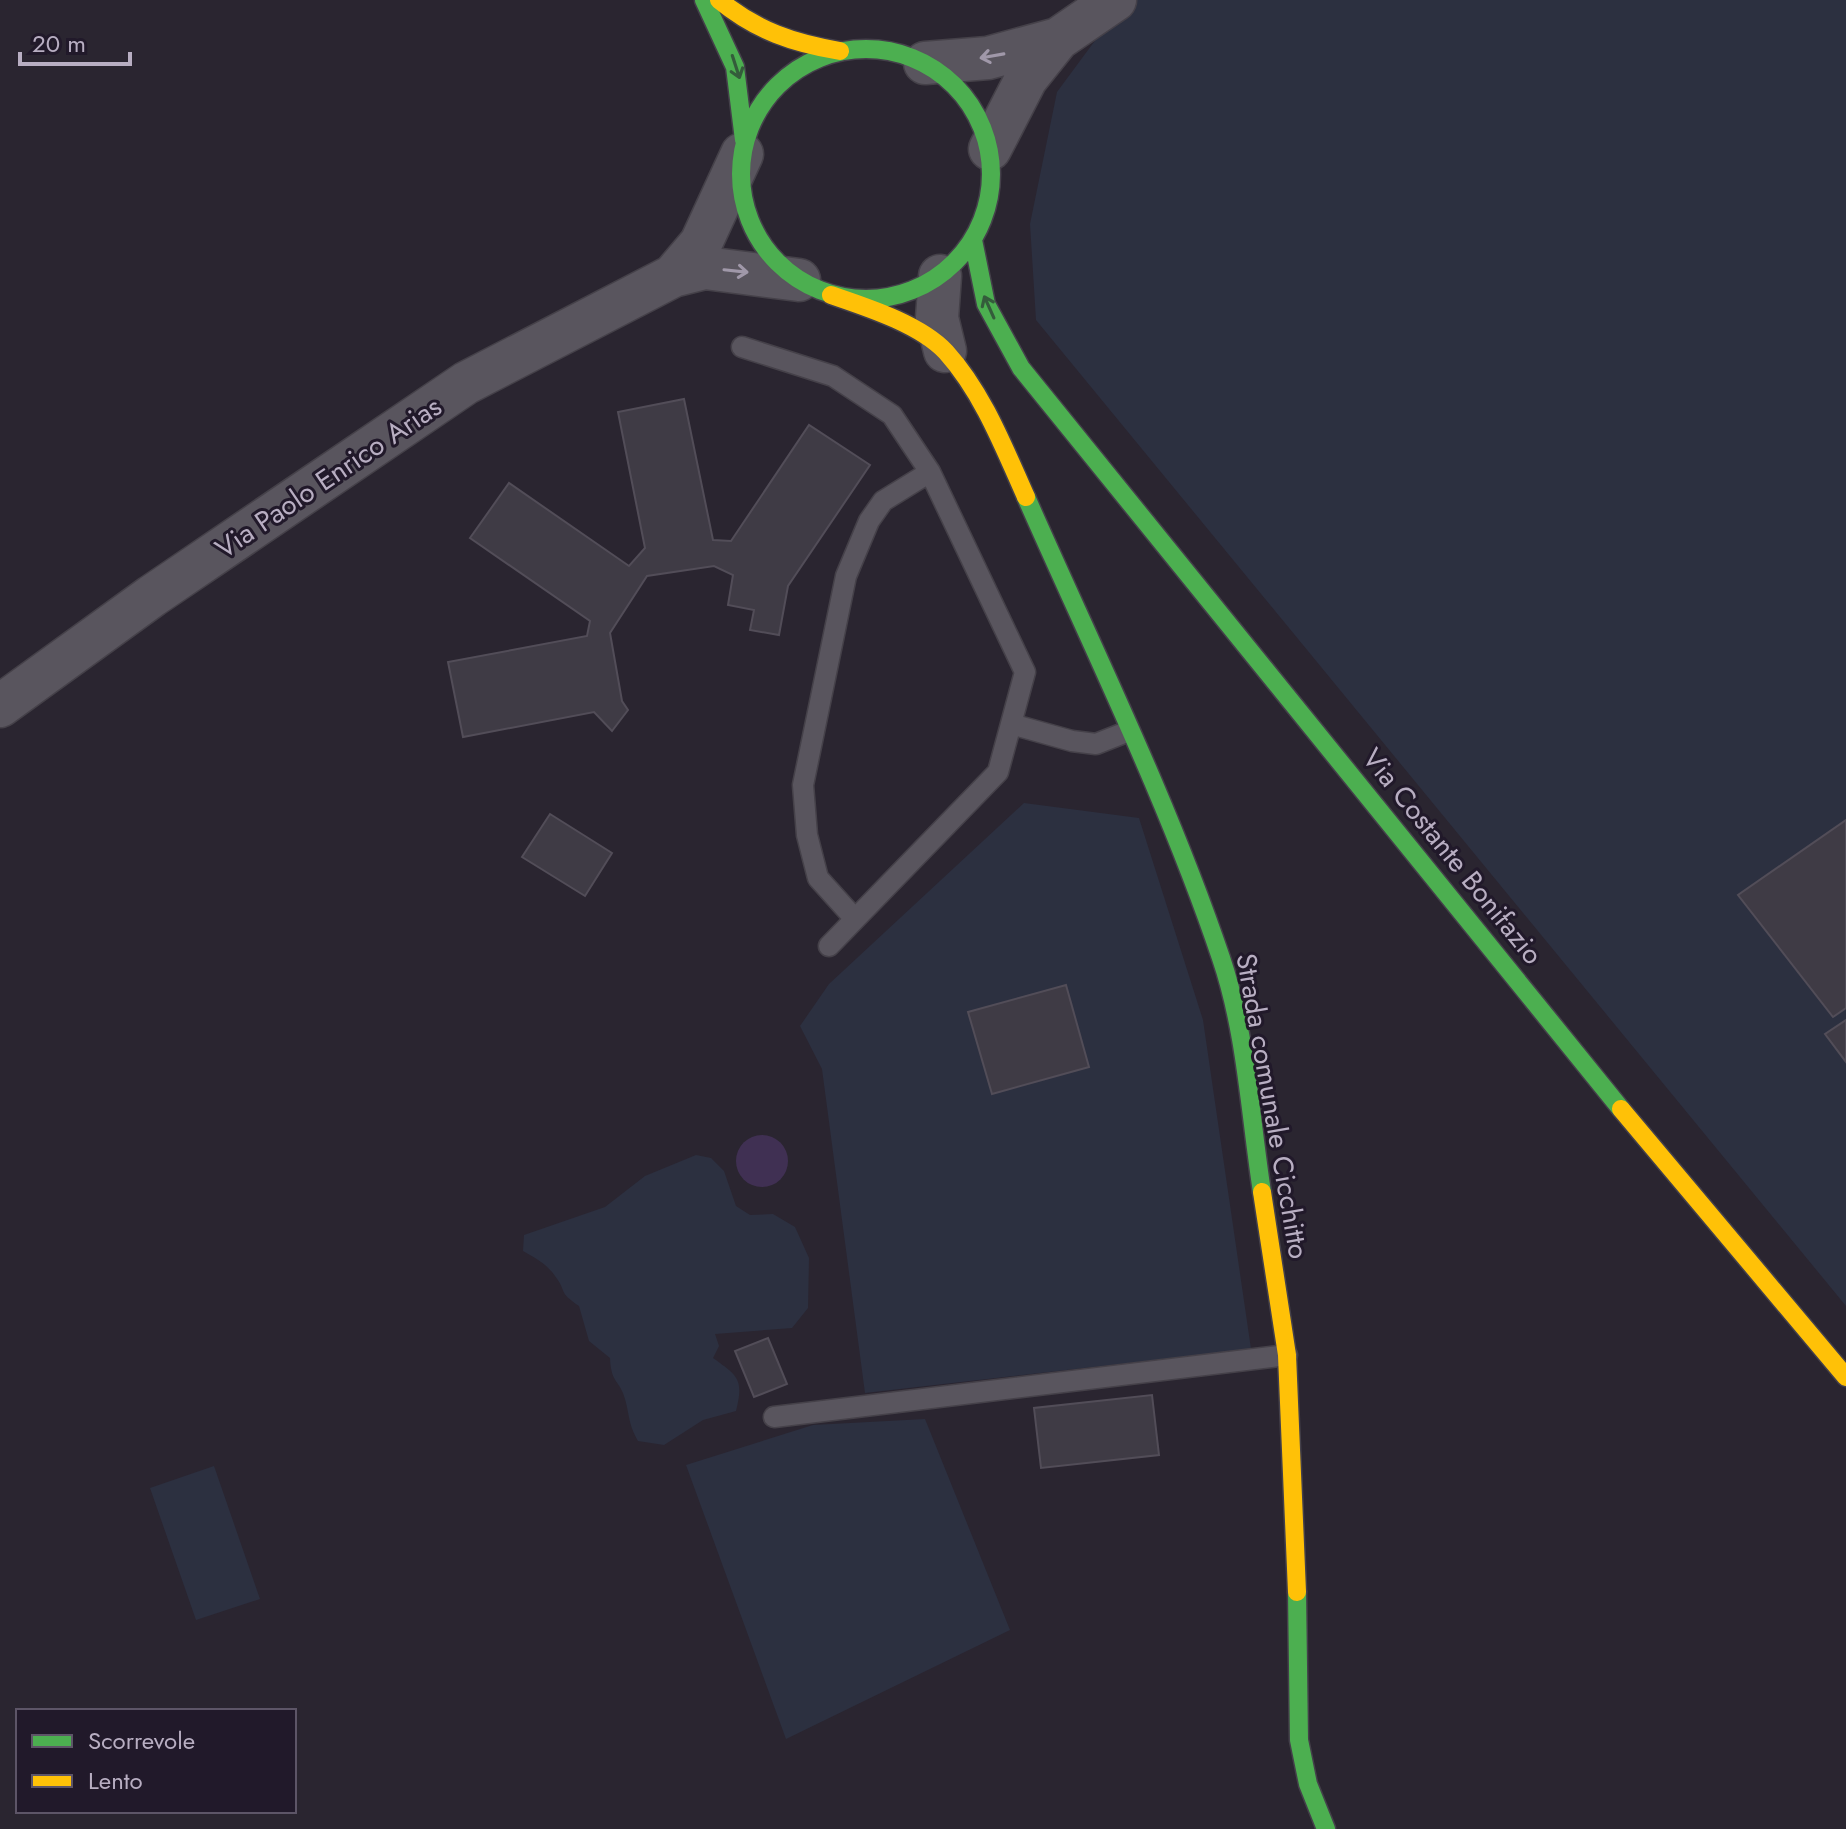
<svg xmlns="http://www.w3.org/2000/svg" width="1846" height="1829" font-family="Jost,sans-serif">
<rect width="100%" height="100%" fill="#2a2530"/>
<path fill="#2c3040" d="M1125 0H1846V1306L1036 320 1030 224 1057 92Z
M1024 803 1139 818 1203 1020 1251 1349 865 1393 822 1069 800 1026 829 984Z
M696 1155 711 1158 724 1171 736 1206 750 1215 773 1214 795 1227 809 1258 808 1308 792 1328 715 1334 719 1346 713 1358C738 1376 744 1379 736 1411L703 1420 664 1445 638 1441C628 1423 630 1417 625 1399 620 1380 611 1384 610 1358L589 1341 579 1306C557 1291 568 1293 555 1276 547 1264 535 1258 523 1251L524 1235 605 1207 645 1176Z
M925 1419 1010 1630 786 1739 686 1465 813 1425Z
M214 1466 260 1599 196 1620 150 1488Z"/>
<path fill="#403053" d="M736 1161a26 26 0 1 1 52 0a26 26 0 1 1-52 0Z"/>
<path fill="#3f3b45" stroke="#524d58" stroke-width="2" d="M684 399 713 540 731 541 809 425 870 465 788 586 779 635 750 630 754 610 728 605 733 575 714 566 647 576 610 633 622 701 628 710 612 731 594 712 463 737 448 662 587 636 590 621 470 538 509 483 629 566 645 548 618 412Z
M550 814 612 853 585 896 522 857Z
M1846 820V1008L1833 1017 1738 895Z
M1066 985 1089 1067 992 1094 968 1012Z
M1846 1020V1062L1825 1034Z
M768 1338 787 1384 754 1397 735 1351Z
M1152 1395 1159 1455 1041 1468 1034 1408Z"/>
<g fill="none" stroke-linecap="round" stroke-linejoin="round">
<defs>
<path id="lane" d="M742 347 833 376 892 415 930 472 1025 672 998 772 829 946
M1011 724 1072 741 1096 744 1129 731
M855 919 818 878 807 835 803 785 846 576 869 521 883 501 930 472
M774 1417 1287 1355"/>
<path id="street" d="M925 63 988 58 1058 39 1115 0
M990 149 1026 79 1058 39
M673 276 701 243 742 154
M940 276 937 318 945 351
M0 706 152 596 466 383 673 276 705 268 799 280"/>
<path id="fast" d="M704 0 735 67 744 140
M741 174a125 125 0 1 1 250 0a125 125 0 1 1-250 0Z
M973 240 986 304 1021 368 1621 1109
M1026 497C1093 649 1168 801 1221 958 1246 1031 1250 1115 1262 1192
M1297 1592 1299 1740 1308 1784 1326 1829"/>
<path id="slow" d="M719 0C757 31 793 43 840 51
M831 295C866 307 920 324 946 352 983 393 1004 448 1026 497
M1621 1109 1846 1377
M1262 1192 1287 1355 1297 1592"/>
</defs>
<use href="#lane" stroke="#454149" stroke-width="23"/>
<use href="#street" stroke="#454149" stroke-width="45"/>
<use href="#fast" stroke="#44404a" stroke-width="21"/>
<use href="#slow" stroke="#44404a" stroke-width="21"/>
<use href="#lane" stroke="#59555e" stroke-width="20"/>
<use href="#street" stroke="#59555e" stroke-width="42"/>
<use href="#fast" stroke="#4caf50" stroke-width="18"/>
<use href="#slow" stroke="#ffc107" stroke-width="18"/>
</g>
<defs><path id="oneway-shaft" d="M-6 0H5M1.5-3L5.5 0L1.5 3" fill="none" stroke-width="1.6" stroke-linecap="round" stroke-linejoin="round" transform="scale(2)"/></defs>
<g stroke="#a098a9">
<use href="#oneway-shaft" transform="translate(992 56) rotate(170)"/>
<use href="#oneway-shaft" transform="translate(736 271) rotate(6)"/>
</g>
<g stroke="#345c3b">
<use href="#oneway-shaft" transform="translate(736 67) rotate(72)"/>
<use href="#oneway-shaft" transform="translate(989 307) rotate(-114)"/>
</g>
<g text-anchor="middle" stroke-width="6" stroke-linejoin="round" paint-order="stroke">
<g font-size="28" fill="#b8aec2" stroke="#21192a">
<text transform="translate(328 477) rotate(-34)" y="10">Via Paolo Enrico Arias</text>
<text transform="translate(1453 856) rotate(51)" y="10">Via Costante Bonifazio</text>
<text transform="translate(1273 1106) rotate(80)" y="10">Strada comunale Cicchitto</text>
</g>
</g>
<rect x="16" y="1709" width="280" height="104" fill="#21192a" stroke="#5d5567" stroke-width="2"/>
<rect x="32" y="1735" width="40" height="12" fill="#4caf50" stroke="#5d5567" stroke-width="2"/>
<text x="88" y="1749" font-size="24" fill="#b8aec2">Scorrevole</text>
<rect x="32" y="1775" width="40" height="12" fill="#ffc107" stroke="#5d5567" stroke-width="2"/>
<text x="88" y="1789" font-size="24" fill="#b8aec2">Lento</text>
<path d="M20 52v12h110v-12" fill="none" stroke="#b8aec2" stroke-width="4"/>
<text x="32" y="52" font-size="24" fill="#b8aec2" stroke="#21192a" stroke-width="6" paint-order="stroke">20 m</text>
</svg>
